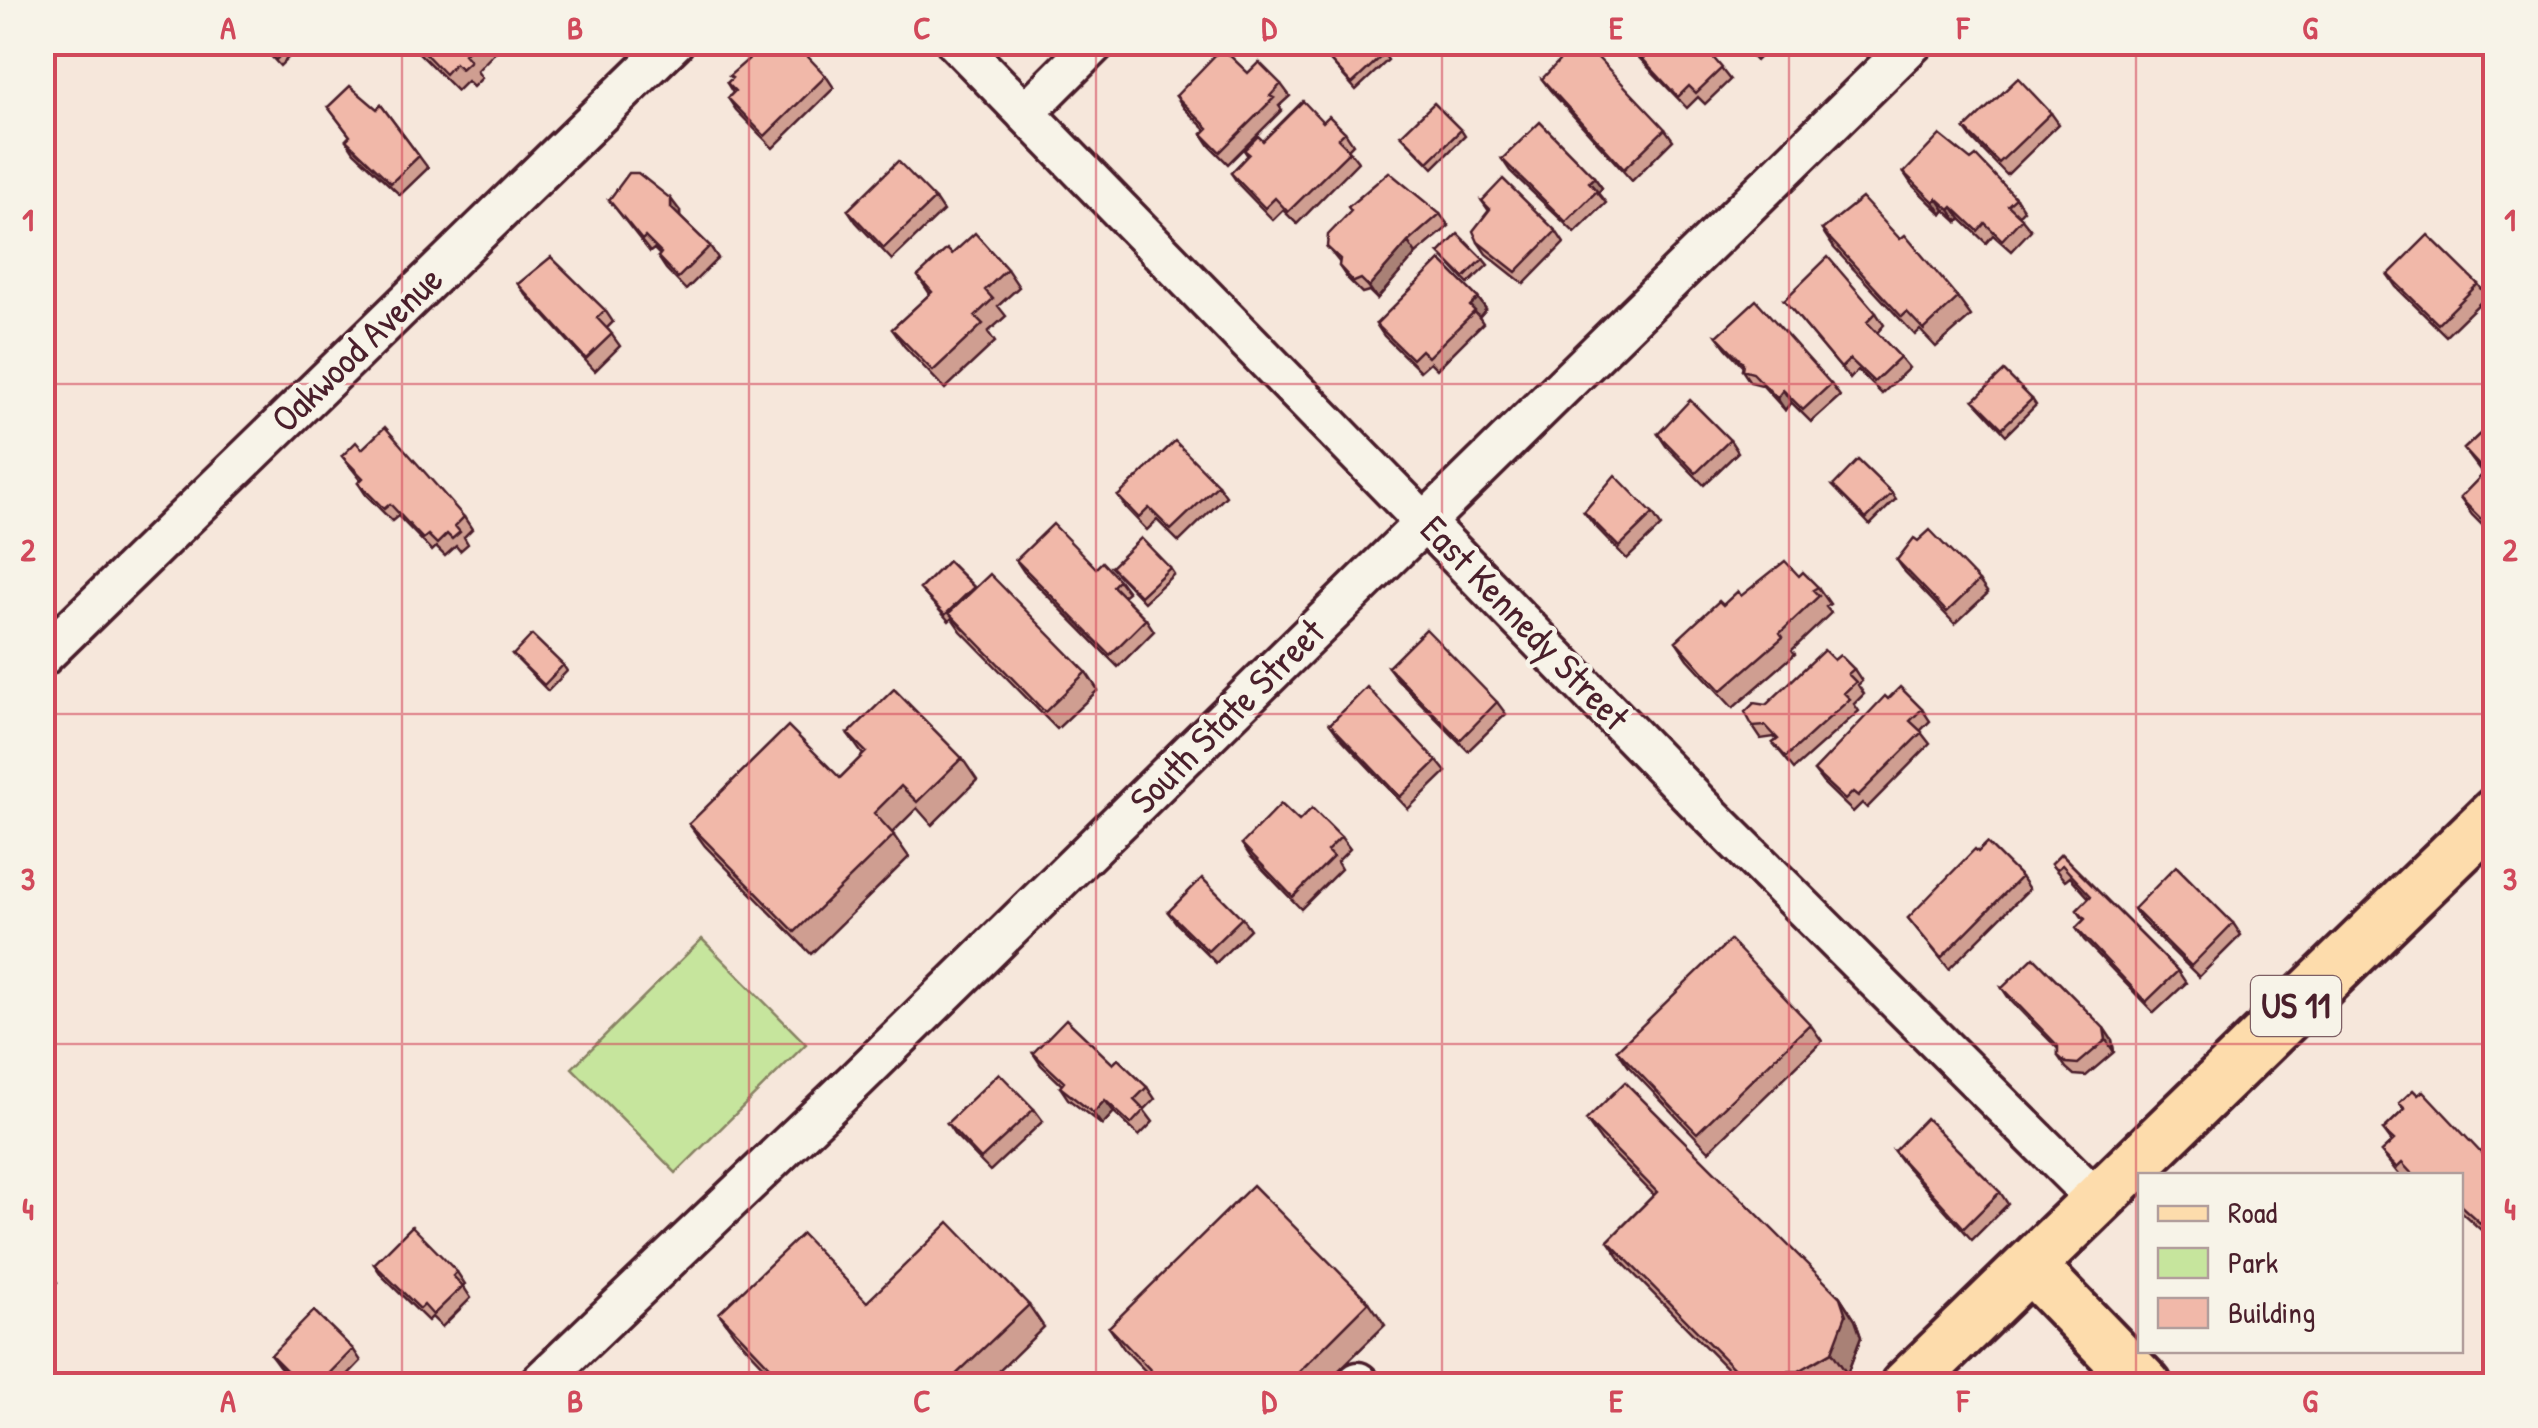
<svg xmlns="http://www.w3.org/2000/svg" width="2538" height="1428" font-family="'Patrick Hand',sans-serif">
<rect width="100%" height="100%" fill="#f6e7db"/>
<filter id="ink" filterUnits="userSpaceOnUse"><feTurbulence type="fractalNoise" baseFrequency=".01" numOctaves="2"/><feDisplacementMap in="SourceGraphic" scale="20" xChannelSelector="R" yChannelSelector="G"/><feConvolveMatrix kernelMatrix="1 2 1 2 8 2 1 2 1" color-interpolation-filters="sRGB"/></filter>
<g filter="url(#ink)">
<path fill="#c6e59d" stroke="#888264" stroke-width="2.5" d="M702 939 806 1044 676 1173 572 1068Z"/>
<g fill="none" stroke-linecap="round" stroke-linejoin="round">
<defs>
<path id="minor" d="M956 42 1702 807 2097 1200
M1025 113 1096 42
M42 657 674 42
M536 1386 857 1079 1914 42
M1355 1386 1358 1382 1362 1386"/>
<path id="major" d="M2030 1266 2146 1386
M1906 1386 2496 813"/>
</defs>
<use href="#minor" stroke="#4a1f2b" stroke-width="45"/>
<use href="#major" stroke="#4a1f2b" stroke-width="58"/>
<use href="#minor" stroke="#f7f3e8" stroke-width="38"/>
<use href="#major" stroke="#fddcac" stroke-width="50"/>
</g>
<path fill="#cf9e91" stroke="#4a1f2b" stroke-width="2.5" d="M258 42H295L298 48 280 66Z
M408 42H505L477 71 482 78 473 87 467 81 457 91Z
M1449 42H1482L1465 59Z
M1624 42H1700L1730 80 1705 104 1698 97 1687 108Z
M1739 42H1775L1756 61Z
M1384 54 1388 60 1356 90 1325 55Z
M1248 73 1281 84 1290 96 1279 106 1282 110 1228 164 1210 146 1202 134 1206 130 1184 108 1176 96Z
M826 76 834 88 773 148 736 110 728 98 733 93 727 83Z
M1542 79 1665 129 1673 140 1632 181 1550 90Z
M381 105 428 168 400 195 354 152 346 140 350 136 328 107 377 109Z
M2051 113 2059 124 2007 175 1973 140 1965 129Z
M1323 122 1345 132 1353 144 1348 149 1358 162 1297 224 1283 210 1273 220 1239 185 1231 173 1248 156 1244 150 1263 141Z
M1461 130 1465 136 1433 168 1401 135Z
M1502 159 1594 177 1602 188 1598 193 1606 203 1575 233 1510 171Z
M1904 173 2016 198 2024 210 2019 215 2031 230 2011 251 1993 235 1986 243 1961 219 1958 222 1945 210 1942 214 1912 185Z
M935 199 943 211 892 260 856 222 848 210Z
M609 200 680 211V217L710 246 718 258 686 290 666 269 658 257 660 255 654 249 650 252Z
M1482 201 1556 231 1564 243 1524 284 1486 254 1478 242 1489 211Z
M1440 214 1449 226 1416 254 1377 299 1369 291 1362 293 1347 278 1339 266 1340 263 1327 247Z
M1822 230 1900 239 1958 298 1971 316 1936 347 1920 330 1915 335 1834 248Z
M1439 253 1483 259 1488 265 1468 284Z
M952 254 1007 269 1019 287 998 306 1006 316 988 332 995 342 945 389 904 346 892 329 930 294 918 276Z
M2388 275 2478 284 2487 296 2446 336 2396 287Z
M518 284 605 310 613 322 607 328 620 346 595 371 527 296Z
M1478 298 1486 309 1479 317 1483 323 1437 369 1430 362 1420 371 1384 336 1376 324Z
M1784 300 1876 313 1884 325 1877 333 1900 357 1909 368 1882 394 1858 370 1850 379Z
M1717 336 1831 384 1840 396 1811 422 1791 402 1785 410 1762 385 1750 382 1742 370 1743 366 1726 348Z
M2032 399 2036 405 2006 435 1974 400Z
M2496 419V539L2472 515 2460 498 2483 474 2464 449Z
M1658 434 1730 440 1738 452 1704 485 1666 446Z
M362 449 464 517 472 529 464 537 468 544 460 551 456 546 445 556 436 547 432 551 398 516 392 521 366 495 358 483 361 480 342 456Z
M1218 485 1226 496 1179 542 1157 520 1147 530 1126 508 1118 496Z
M1833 486 1892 493 1896 499 1870 525Z
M1584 512 1653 514 1661 526 1627 559 1593 524Z
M1016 560 1096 568 1119 580 1128 592 1123 596 1146 619 1154 631 1118 667 1024 572Z
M1897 560 1979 581 1988 593 1955 624 1905 572Z
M948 561 975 588 1086 672 1098 690 1057 729 961 631 952 618 949 621 920 589Z
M1111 567 1170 568 1174 574 1144 602Z
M1799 576 1818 587 1830 604 1826 607 1831 613 1792 650 1795 654 1733 708 1688 659 1676 641 1723 605 1741 596Z
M513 655 563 665 567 671 548 691Z
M1834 660 1854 669 1862 681 1858 685 1864 694 1854 704 1859 711 1794 769 1773 743 1777 740 1774 737 1761 739 1753 727 1766 705Z
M1388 667 1497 702 1506 714 1468 751 1397 679Z
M1888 699 1922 709 1930 721 1920 731 1930 744 1867 808 1862 803 1853 812 1823 783 1814 771Z
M1330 724 1437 761 1446 772 1408 809 1338 735Z
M848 734 962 758 977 780 932 825 917 808 892 833 909 857 811 954 705 846 689 824 840 778 863 755Z
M1299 821 1341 837 1350 849 1337 862 1341 869 1301 909 1250 856 1242 844Z
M1978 852 2021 877 2029 889 1949 969 1908 918Z
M2061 854 2178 971 2186 983 2154 1013 2084 940 2076 928 2084 920 2077 910 2089 898 2070 877 2065 881 2051 864Z
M2134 909 2233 923 2241 935 2199 977 2142 921Z
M1168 912 1242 918 1250 929 1216 963 1177 924Z
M2002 988 2112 1040 2114 1052 2086 1076 2074 1075 2066 1068 2058 1056V1049L2010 1000Z
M1810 1024 1822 1041 1709 1151 1629 1067 1617 1050Z
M1033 1053 1113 1064 1147 1087 1155 1099 1144 1110 1153 1122 1139 1136 1114 1112 1102 1125 1068 1099 1060 1087 1062 1085 1041 1065Z
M2399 1103 2496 1169V1237L2492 1240 2460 1211V1176H2400L2381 1152 2392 1142 2383 1130 2404 1110Z
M1034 1109 1043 1121 990 1171 955 1135 947 1123Z
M1586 1120 1840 1297 1855 1320 1861 1337 1847 1374 1827 1386H1744L1623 1263 1608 1241 1654 1195 1602 1142Z
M1894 1151 2000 1192 2008 1204 1972 1240 1902 1162Z
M42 1263 57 1282 42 1296Z
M374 1264 457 1272 465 1284 463 1286 471 1298 442 1327 432 1317 428 1321 382 1276Z
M867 1302 1029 1305 1044 1327 984 1386H778L780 1383 735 1335 719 1313Z
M1369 1302 1385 1325 1323 1386H1160L1124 1349 1109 1327Z
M353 1349 361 1361 337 1386H298L279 1366 271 1355Z"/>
<path fill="#a98176" stroke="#4a1f2b" stroke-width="2.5" d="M1594 177 1602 188 1598 193 1589 182Z
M1937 198 1945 210 1942 214 1934 202Z
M671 199 680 211V220L671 208Z
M1953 207 1961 219 1958 222 1950 210Z
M1408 242 1416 254 1377 299 1369 287Z
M1478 298 1486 309 1479 317 1470 306Z
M1783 390 1791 402 1785 410 1777 398Z
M2104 1028 2112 1040 2114 1052 2106 1040Z
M1105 1100 1114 1112 1102 1125 1093 1113Z
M1840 1297 1855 1320 1861 1337 1847 1374 1832 1352Z"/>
<path fill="#f1b8a9" stroke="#4a1f2b" stroke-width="2.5" d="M259 42H293L276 60Z
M414 42H476L464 54 470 61 461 69 455 63 445 74Z
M768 42H794L826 76 765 136 728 98 735 91 727 83 732 78 729 76Z
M1339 42H1373L1384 54 1352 84 1325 55Z
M1451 42H1472L1461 53Z
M1577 42H1583L1665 129 1624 169 1542 79Z
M1627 42H1700L1722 68 1696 93 1689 86 1678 97Z
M1742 42H1754L1748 49Z
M1222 48 1248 73 1259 62 1281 84 1270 96 1274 98 1220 152 1202 134 1208 128 1176 96Z
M2018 78 2051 113 1999 163 1965 129Z
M350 86 377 109 381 105 419 156 391 183 346 140 350 136 328 107Z
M1303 101 1323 122 1329 116 1345 132 1338 139 1350 151 1288 212 1275 198 1265 208 1231 173 1249 154 1244 150 1258 136 1263 141Z
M1434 103 1461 130 1428 162 1401 135Z
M1540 122 1594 177 1589 182 1597 191 1566 222 1502 159Z
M1940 135 1971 160 1976 156 2016 198 2008 205 2022 218 2002 240 1985 223 1978 231 1953 207 1950 210 1937 198 1934 202 1904 173Z
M898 161 935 199 884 248 848 210Z
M1389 172 1440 214 1408 242 1369 287 1361 279 1354 282 1339 266 1340 259 1327 247 1328 235 1351 211 1348 207Z
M629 173H638L671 199V208L710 246 678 278 658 257 661 253 645 237 642 240 609 200Z
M1503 179 1556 231 1516 272 1478 242 1473 231 1490 209 1482 201Z
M1862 198 1900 239 1905 235 1958 298 1924 330 1907 312 1902 317 1822 230Z
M975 233 1007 269 985 290 993 299 975 316 983 324 933 371 892 329 932 292 918 276 947 249 952 254Z
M1458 234 1483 259 1464 278 1439 253Z
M2428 235 2478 284 2438 324 2388 275Z
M551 257 605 310 597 318 612 334 586 359 518 284Z
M1828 257 1876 313 1867 322 1900 357 1874 382 1850 359 1841 368 1784 300Z
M1440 260 1478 298 1470 306 1475 311 1428 357 1421 350 1412 359 1376 324Z
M1756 300 1831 384 1803 410 1783 390 1777 398 1753 373 1742 370 1743 363 1717 336Z
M2004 371 2032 399 2002 428 1974 400Z
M1690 400 1730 440 1696 473 1658 434Z
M2496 419V514L2485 523 2460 498 2485 472 2464 449Z
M385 427 464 517 455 526 460 532 452 539 447 534 437 544 428 535 423 539 390 504 384 509 358 483 363 478 342 456 356 442 362 449Z
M1175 441 1218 485 1171 530 1149 508 1139 518 1118 496Z
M1858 460 1892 493 1866 519 1833 486Z
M1615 475 1653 514 1619 547 1584 512Z
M1053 524 1096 568 1102 562 1119 580 1113 586 1146 619 1110 655 1016 560Z
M1930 530 1979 581 1947 612 1897 560 1914 538 1918 541Z
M1141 538 1170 568 1140 596 1111 567Z
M948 561 974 587 945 615 920 589Z
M1785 561 1799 576 1803 572 1818 587 1813 590 1819 596 1780 633 1783 637 1721 691 1676 641 1719 601 1723 605 1738 591 1741 596Z
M990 574 1086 672 1045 712 949 613Z
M1426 629 1497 702 1460 740 1388 667Z
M532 635 563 665 544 685 513 655Z
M1824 650 1834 660 1840 655 1854 669 1848 674 1856 682 1844 693 1850 699 1786 757 1773 743 1778 739 1766 726 1753 727 1745 712 1754 703 1766 705Z
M1367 687 1437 761 1400 797 1330 724Z
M1900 687 1922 709 1910 721 1922 732 1858 796 1853 792 1845 800 1814 771 1885 696 1888 699Z
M894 689 962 758 917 802 901 786 874 813 894 835 795 932 689 824 788 726 840 778 866 752 848 734Z
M1281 804 1299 821 1312 808 1341 837 1327 851 1333 857 1293 897 1242 844Z
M1987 843 2021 877 1941 958 1908 918 1975 849 1978 852Z
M2061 854 2178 971 2146 1002 2076 928 2085 919 2077 910 2091 896 2062 865 2056 870 2051 864Z
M2176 866 2233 923 2191 966 2134 909Z
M1202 878 1242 918 1208 951 1168 912Z
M1730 940 1810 1024 1697 1133 1617 1050Z
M2034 957 2104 1028 2106 1040 2078 1064 2066 1063 2058 1056V1046L2002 988Z
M1066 1019 1113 1064 1118 1059 1147 1087 1134 1100 1144 1110 1131 1124 1105 1100 1093 1113 1060 1087 1064 1082 1033 1053Z
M999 1073 1034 1109 981 1159 947 1123Z
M1625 1082 1840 1297 1846 1315 1832 1352 1799 1371 1758 1372 1748 1383 1608 1241 1657 1192 1586 1120Z
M2413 1090 2418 1095 2423 1091 2496 1169V1219L2493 1222 2488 1216 2480 1223 2460 1205V1176H2414L2402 1163 2397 1168 2381 1152 2394 1140 2383 1130 2405 1109 2399 1103Z
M1926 1118 2000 1192 1964 1228 1894 1151Z
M1253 1185 1369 1302 1285 1386H1166L1109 1327Z
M949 1222 1029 1305 946 1384 947 1386H778L783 1380 719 1313 802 1234 867 1302Z
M412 1226 457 1272 453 1276 463 1286 433 1315 424 1305 420 1309 374 1264Z
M42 1263 49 1270 42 1276Z
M314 1311 353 1349 317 1386H302L271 1355Z"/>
</g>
<path fill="none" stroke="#d1495b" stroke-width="2.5" stroke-opacity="0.55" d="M402 42V1386M749 42V1386M1096 42V1386M1442 42V1386M1789 42V1386M2136 42V1386M42 384H2496M42 714H2496M42 1044H2496"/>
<g text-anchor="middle" stroke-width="9" stroke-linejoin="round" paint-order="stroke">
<rect fill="#f7f3e8" stroke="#7e5f64" stroke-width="2.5" x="2251" y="976" width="90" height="60" rx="8"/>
<g font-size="35" font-weight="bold" fill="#4a1f2b">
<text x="2296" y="1018">US 11</text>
</g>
<g font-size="38" fill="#4a1f2b" stroke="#f7f3e8">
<text transform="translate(357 349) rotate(-44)" y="13">Oakwood Avenue</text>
<text transform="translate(1525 623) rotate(46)" y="13">East Kennedy Street</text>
<text transform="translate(1227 716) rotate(-45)" y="13">South State Street</text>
</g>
</g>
<rect width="2538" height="1428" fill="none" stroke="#f7f3e8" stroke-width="110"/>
<rect x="2138" y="1173" width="325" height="180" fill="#f7f3e8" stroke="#b29e9c" stroke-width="2.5"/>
<rect x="2158" y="1206" width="50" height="15" fill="#fddcac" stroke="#b29e9c" stroke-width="2.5"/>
<text x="2228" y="1223" font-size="30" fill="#4a1f2b">Road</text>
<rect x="2158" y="1248" width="50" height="30" fill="#c6e59d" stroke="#b29e9c" stroke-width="2.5"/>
<text x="2228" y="1273" font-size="30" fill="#4a1f2b">Park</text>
<rect x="2158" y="1298" width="50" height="30" fill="#f1b8a9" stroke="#b29e9c" stroke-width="2.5"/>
<text x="2228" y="1323" font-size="30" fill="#4a1f2b">Building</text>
<rect x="55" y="55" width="2428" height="1318" fill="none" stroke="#d1495b" stroke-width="4"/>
<g font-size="32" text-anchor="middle" font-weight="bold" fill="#d1495b">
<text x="228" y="39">A</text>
<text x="575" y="39">B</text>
<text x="922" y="39">C</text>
<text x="1269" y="39">D</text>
<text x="1616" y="39">E</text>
<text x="1963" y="39">F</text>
<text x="2310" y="39">G</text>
<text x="28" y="231">1</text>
<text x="2510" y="231">1</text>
<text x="28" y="561">2</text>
<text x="2510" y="561">2</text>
<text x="28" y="890">3</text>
<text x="2510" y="890">3</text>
<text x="28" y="1220">4</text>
<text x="2510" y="1220">4</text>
<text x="228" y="1412">A</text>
<text x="575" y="1412">B</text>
<text x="922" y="1412">C</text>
<text x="1269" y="1412">D</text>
<text x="1616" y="1412">E</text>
<text x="1963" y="1412">F</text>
<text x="2310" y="1412">G</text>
</g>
</svg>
